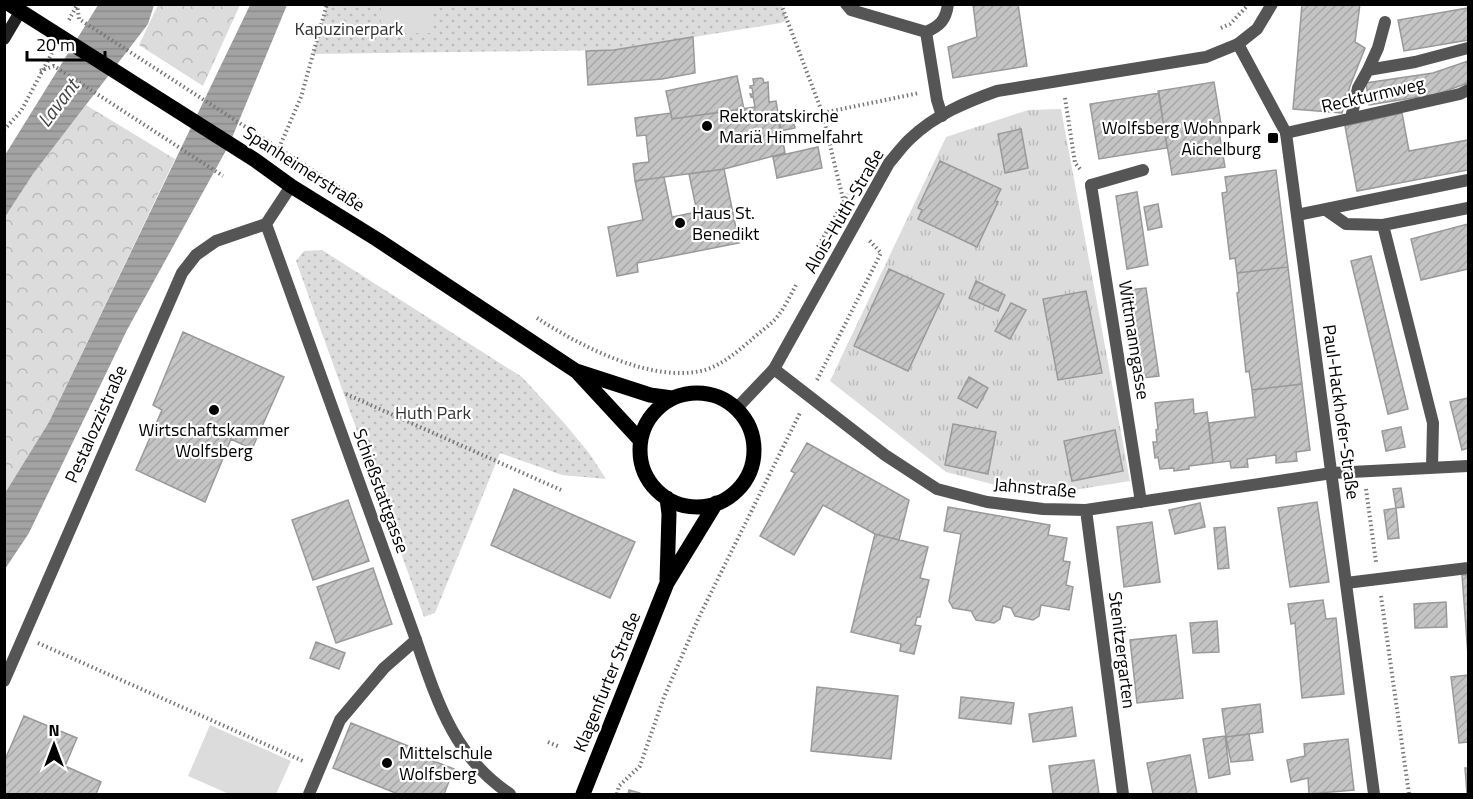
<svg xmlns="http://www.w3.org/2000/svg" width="1473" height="799" font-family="'Titillium Web',sans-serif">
<defs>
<pattern id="grass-tufts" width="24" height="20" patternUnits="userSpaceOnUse" patternTransform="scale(1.5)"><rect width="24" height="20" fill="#dcdcdc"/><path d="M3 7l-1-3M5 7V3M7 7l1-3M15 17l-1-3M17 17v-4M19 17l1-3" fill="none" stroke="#bbb"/></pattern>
<pattern id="forest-crowns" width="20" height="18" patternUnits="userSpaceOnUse" patternTransform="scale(1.5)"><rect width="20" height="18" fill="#dcdcdc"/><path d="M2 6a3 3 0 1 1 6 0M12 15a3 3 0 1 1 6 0" fill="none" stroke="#bbb"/></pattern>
<pattern id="park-dots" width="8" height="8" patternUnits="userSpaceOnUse" patternTransform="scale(1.5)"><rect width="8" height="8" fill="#dcdcdc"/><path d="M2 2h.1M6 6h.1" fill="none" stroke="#bbb" stroke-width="1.8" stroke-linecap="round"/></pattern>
<pattern id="water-rules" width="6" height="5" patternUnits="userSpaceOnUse" patternTransform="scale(1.5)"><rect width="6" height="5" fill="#a3a3a3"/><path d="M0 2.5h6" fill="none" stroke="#8b8b8b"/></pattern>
<pattern id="building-hatch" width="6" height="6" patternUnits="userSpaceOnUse" patternTransform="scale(1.5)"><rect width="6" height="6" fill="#c4c4c4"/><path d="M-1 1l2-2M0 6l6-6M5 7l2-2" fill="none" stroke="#a7a7a7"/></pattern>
</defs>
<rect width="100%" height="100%" fill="#fff"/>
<path fill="url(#grass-tufts)" d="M1061 109 1130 481 1037 496 946 472 830 381 946 137 1028 110Z"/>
<path fill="url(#forest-crowns)" d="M158 5H240L203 86 139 45Z
M86 105 175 159 49 422 5 495V217L33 174Z"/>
<path fill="url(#park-dots)" d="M781 4 787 20 781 23 613 50 313 54 327 5Z
M322 250 522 377 565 424 589 453 606 479 562 475 500 453 435 613 424 617 296 261 304 251Z"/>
<path fill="#dcdcdc" d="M381 5H433V33H381Z
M210 725 291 761 276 794H229L188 776Z"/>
<path fill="url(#water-rules)" d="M98 5H154L148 24 33 174 5 217V155Z
M250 5H287L229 145 127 330 29 533 5 569 4 495 49 422Z"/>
<path fill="url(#building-hatch)" stroke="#999" stroke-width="1.5" d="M973 4H1018L1027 66 953 78 948 47 977 37Z
M1302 4H1360L1355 42 1365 48 1350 86 1342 113 1293 109Z
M1468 8V40L1404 51 1398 20Z
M693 37 695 73 662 79 588 85 586 51 614 50Z
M1468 61V83L1437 94 1369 105 1366 83 1433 73Z
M737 76 744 109 672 119 666 91Z
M761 78 763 79 764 83 768 82 769 102 776 101 785 153 724 169 635 181 633 164 649 162 646 135 637 136 635 118 671 113 672 119 755 107 753 96 751 97 750 94H753L752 88H750V86L754 85 753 79Z
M1214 82 1222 130 1219 131 1225 167 1172 175 1158 91Z
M1159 93 1167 148 1099 159 1090 104Z
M792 113 795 128 780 131 778 115Z
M1402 113 1409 151 1468 140V170L1357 191 1345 126Z
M1021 129 1028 168 1005 173 998 134Z
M818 147 822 168 777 178 773 157Z
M940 161 1001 189 995 201 998 202 977 247 918 219 922 210 918 208Z
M724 169 739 243 637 263 638 272 617 276 608 227 643 220 635 181 664 177 672 217 697 212 689 174Z
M1276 170 1288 267 1237 273 1235 258 1230 259 1222 193 1227 192 1225 177Z
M1137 192 1148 265 1127 269 1116 196Z
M1158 204 1162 227 1148 230 1144 207Z
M1468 224V269L1421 280 1411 239Z
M1371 256 1408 409 1388 414 1351 261Z
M1288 267 1302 384 1252 390 1249 371 1246 372 1237 293 1239 292 1237 273Z
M889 269 944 294 908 371 854 346Z
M976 281 1005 295 998 311 969 298Z
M1146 288 1159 376 1142 378 1129 290Z
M1086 291 1102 373 1058 380 1043 299Z
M1011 303 1026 310 1010 339 995 331Z
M183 332 284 377 252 449 231 439 205 502 136 470 162 410 153 405Z
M969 377 988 388 977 408 958 398Z
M1302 384 1310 450 1296 452 1297 461 1276 463V455L1247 459 1248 467 1231 468 1230 461 1213 463 1209 423 1255 417 1252 390Z
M1468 398V448L1462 450 1450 402Z
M1193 399 1194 414 1207 412 1213 463 1189 466V469L1174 471V468L1160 469 1158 457 1155 458 1153 442H1157L1156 430 1158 429 1155 403Z
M953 424 996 432 988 474 945 465Z
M1401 427 1405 447 1386 451 1382 431Z
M1115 430 1123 471 1072 481 1064 441Z
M807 443 909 500 899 540 875 534 823 505 794 555 760 536 795 473 791 471Z
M1401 488 1404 507 1396 508 1393 489Z
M514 489 635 542 610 598 491 545Z
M348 500 369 561 313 580 292 520Z
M1317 502 1329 582 1290 587 1278 508Z
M1200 503 1205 527 1175 534 1169 510Z
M948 507 1050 525 1048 535 1067 538 1063 561 1070 562 1066 585 1073 587 1069 610 1041 605 1039 616 1033 620 1015 616 1011 608 1003 606 1000 619 994 623 976 620 971 611 953 608 949 601 961 534 944 531Z
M1396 508 1399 538 1388 539 1384 510Z
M1152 522 1160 582 1124 587 1117 527Z
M1225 527 1229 568 1218 569 1214 528Z
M875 534 928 547 920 578 929 580 920 617H917L915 625 921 626 914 654 900 651 901 644 851 632Z
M373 568 392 624 336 643 317 587Z
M1462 575H1468V655Z
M1323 600 1326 619 1336 618 1344 694 1302 698 1295 623 1291 624 1288 604Z
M1446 602 1447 627 1415 628 1414 604Z
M1217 621 1219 652 1193 653 1190 623Z
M1176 635 1183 698 1137 703 1130 640Z
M316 642 345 653 339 669 310 658Z
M1468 675V742L1459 743 1451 677Z
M817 687 898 696 891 759 811 751Z
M961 697 1014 703 1011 724 959 718Z
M1260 704 1263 732 1226 737 1222 709Z
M1072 707 1076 736 1033 742 1029 714Z
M24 716 77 738 65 766 101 782 96 794H4V762Z
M351 723 428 754 426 758 454 769 444 794H398L333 768Z
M1249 734 1253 760 1231 762 1226 737Z
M1225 736 1230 774 1209 778 1203 739Z
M1348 739 1354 790 1309 794 1308 778 1291 782 1287 760 1305 756 1304 744Z
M1190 755 1197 794H1153L1147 763Z
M1094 760 1099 794H1053L1049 766Z
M1465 768H1468V794H1467Z
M629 790 640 793V794H628Z"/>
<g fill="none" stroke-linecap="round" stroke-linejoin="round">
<path stroke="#777" stroke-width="4" stroke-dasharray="1.5 3" stroke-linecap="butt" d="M77 4 79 19 363 203
M781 4 822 112 843 199
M69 20 77 5
M1221 28 1230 24 1247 6
M40 71 54 66 223 176
M1065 98 1075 163 1080 169
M779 122 919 93
M4 130 21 111 52 53
M279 148 301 97 327 4
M819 245 848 194
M537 318C580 346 656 386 708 369 724 363 737 352 750 341 759 332 773 324 780 313 786 305 791 294 796 285
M817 380 881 253 868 239
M346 394 561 490
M1366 489 1376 562
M1381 596 1409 794
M38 643 303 761
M548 742 560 747
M617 794 619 786 640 766 664 697 699 617 801 411"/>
<path stroke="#555" stroke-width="12" d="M846 4 851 10 926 32 937 100 942 116
M926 32C940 26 946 20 948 4
M1368 70 1378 48 1385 22
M1351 118 1358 88 1368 70 1415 62 1468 48
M1091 185 1143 170
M1326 210 1346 224 1383 225 1433 423 1432 468
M1383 225 1468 208
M1332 473 1468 466
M1346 583 1468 568
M309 794 340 720 384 668 416 640"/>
<path stroke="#555" stroke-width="12" d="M1238 44 1257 29 1272 4
M1286 133 1460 94 1468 90
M1091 185 1141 502
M291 186 266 224 416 640C437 701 454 757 510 794
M1297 215 1468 180
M774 369 885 455 937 489 987 502 1043 509 1086 510 1332 473
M1086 510 1123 794
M4 681 182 273 196 255 216 241 266 224"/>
<path stroke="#555" stroke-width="12" d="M736 409 774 369 889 163C896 155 903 145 911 138 935 115 966 102 997 91L1206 57 1238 44 1286 133 1374 794"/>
<path stroke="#222" stroke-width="12" d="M4 39 20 12"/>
<path stroke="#000" stroke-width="15" d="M9 4 255 160 291 186 378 240 576 371 650 395 672 398
M578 373 640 440
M640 450a57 57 0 1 1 114 0a57 57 0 1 1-114 0Z
M667 498 669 514 667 580
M583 794 667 583 716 503"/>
</g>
<g fill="#000" stroke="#fff" stroke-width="2">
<circle cx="707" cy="126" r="6"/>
<rect x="1267" y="132" width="12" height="12" rx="3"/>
<circle cx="680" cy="223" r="6"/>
<circle cx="214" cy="410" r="6"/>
<circle cx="387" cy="763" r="6"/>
</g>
<g text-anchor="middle" stroke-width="4.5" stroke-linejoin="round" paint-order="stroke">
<g font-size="18" fill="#333" stroke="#fff">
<text x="349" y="35">Kapuzinerpark</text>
<text x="433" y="419">Huth Park</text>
</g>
<g font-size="18" fill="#000" stroke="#fff">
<text transform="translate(1373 95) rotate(-13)" y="6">Reckturmweg</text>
<text transform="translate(304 169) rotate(33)" y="6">Spanheimerstraße</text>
<text transform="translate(844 211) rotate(-60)" y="6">Alois-Huth-Straße</text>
<text transform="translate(1134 340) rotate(81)" y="6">Wittmanngasse</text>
<text transform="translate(1341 412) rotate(82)" y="6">Paul-Hackhofer-Straße</text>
<text transform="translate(96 424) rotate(-66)" y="6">Pestalozzistraße</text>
<text transform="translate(1035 488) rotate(5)" y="6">Jahnstraße</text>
<text transform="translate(381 491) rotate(70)" y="6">Schießstattgasse</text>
<text transform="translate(1122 650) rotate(83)" y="6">Stenitzergarten</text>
<text transform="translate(607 682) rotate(-68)" y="6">Klagenfurter Straße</text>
</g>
<g font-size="18" fill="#000" stroke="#fff" text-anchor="start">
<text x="719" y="122">Rektoratskirche<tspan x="719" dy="21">Mariä Himmelfahrt</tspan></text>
<text x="1261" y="134" text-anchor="end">Wolfsberg Wohnpark<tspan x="1261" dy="21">Aichelburg</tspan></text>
<text x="692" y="219">Haus St.<tspan x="692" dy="21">Benedikt</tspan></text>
<text x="214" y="436" text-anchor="middle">Wirtschaftskammer<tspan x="214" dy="21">Wolfsberg</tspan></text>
<text x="399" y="759">Mittelschule<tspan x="399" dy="21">Wolfsberg</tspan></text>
</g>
<g font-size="20" font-style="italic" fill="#444" stroke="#fff">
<text transform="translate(58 103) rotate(-53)" y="7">Lavant</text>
</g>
</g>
<rect width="1473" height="799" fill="none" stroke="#000000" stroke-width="12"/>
<g transform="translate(54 745)" stroke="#ffffff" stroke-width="4.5" paint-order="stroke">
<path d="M0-4.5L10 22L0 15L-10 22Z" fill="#000000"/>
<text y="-9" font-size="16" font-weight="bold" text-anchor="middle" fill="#000000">N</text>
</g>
<path d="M27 51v9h78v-9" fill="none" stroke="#000000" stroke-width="3"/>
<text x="36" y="51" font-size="18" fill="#000000" stroke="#ffffff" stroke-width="4.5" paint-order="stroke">20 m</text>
</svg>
